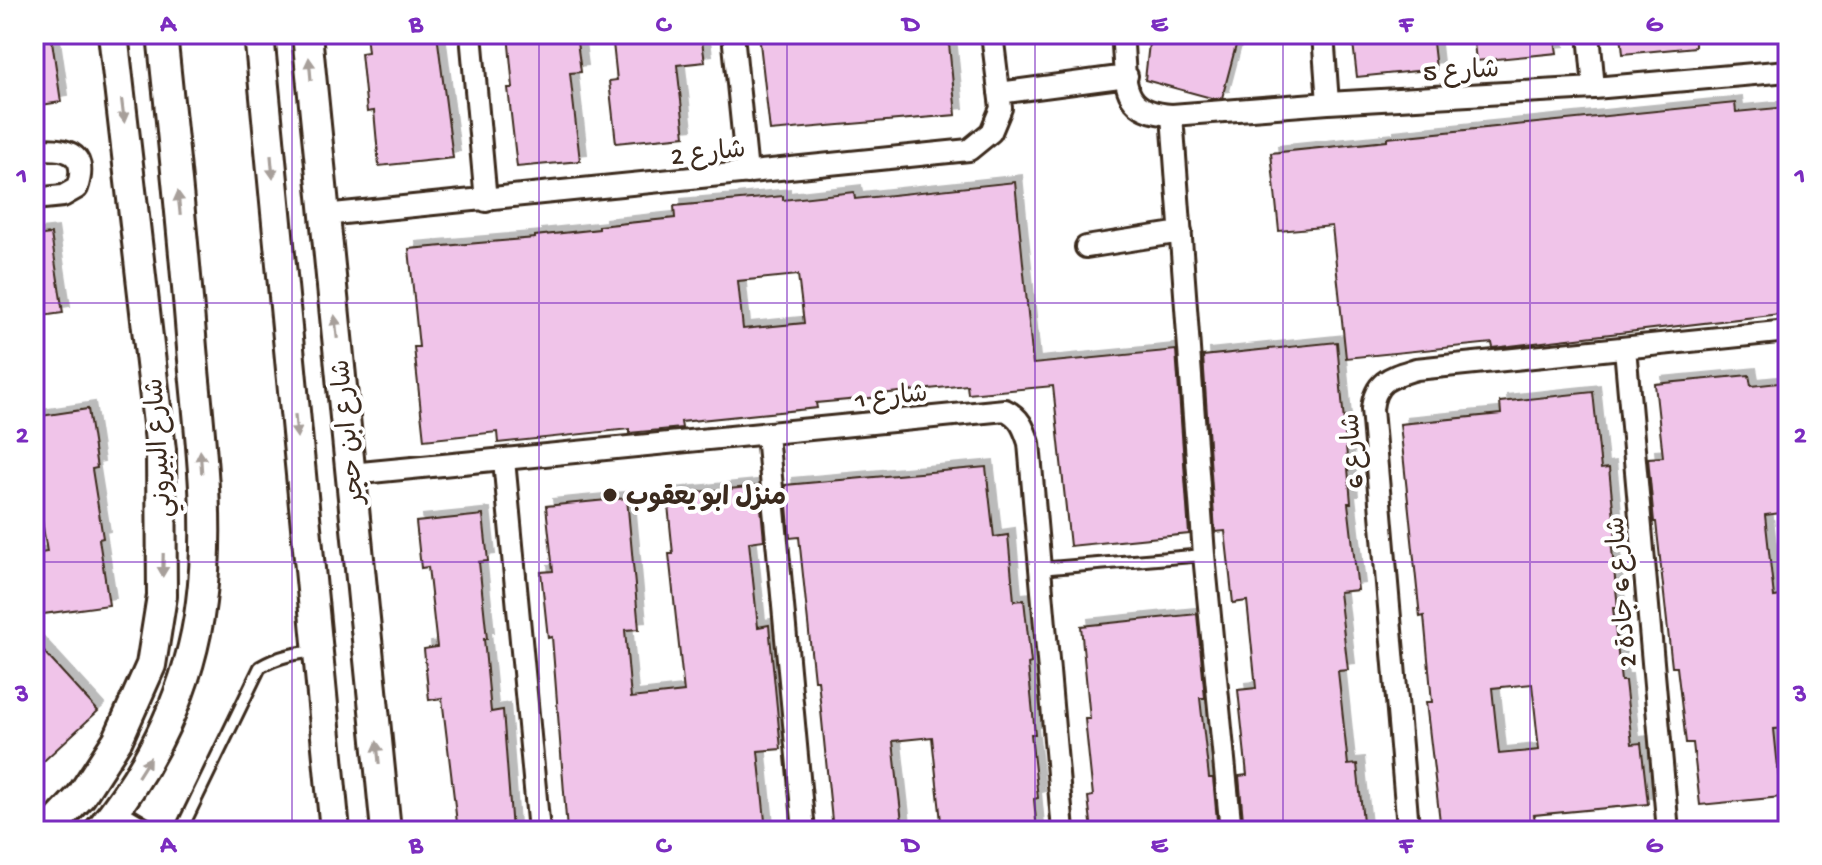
<svg xmlns="http://www.w3.org/2000/svg" width="1822" height="865" font-family="'Gochi Hand','Playpen Sans Arabic',sans-serif">
<defs>
<filter id="shadow"><feDropShadow dx="7" dy="-7" stdDeviation="0" flood-color="#0004"/></filter>
</defs>
<rect width="100%" height="100%" fill="#fff"/>
<filter id="ink" filterUnits="userSpaceOnUse"><feTurbulence type="fractalNoise" baseFrequency=".0125" numOctaves="2"/><feDisplacementMap in="SourceGraphic" scale="16" xChannelSelector="R" yChannelSelector="G"/><feConvolveMatrix kernelMatrix="1 2 1 2 8 2 1 2 1" color-interpolation-filters="sRGB"/></filter>
<g filter="url(#ink)">
<path fill="#f0c4e9" stroke="#3b2a1e" stroke-width="2" fill-rule="evenodd" filter="url(#shadow)" d="M34 34H51L61 102 34 106Z
M366 34H437L453 158 379 166 374 111 367 112 361 53 368 52Z
M508 34H576L581 72 570 73 580 161 517 167 508 88H513Z
M612 34H701L705 62 677 65 685 136 616 143 609 81 617 80Z
M759 34H948L956 115 770 131Z
M1150 34H1239L1222 98 1215 99 1145 80Z
M1352 34H1432L1436 69 1357 77Z
M1473 34H1554L1557 53 1476 61Z
M1621 34H1695V47L1623 54Z
M1735 103 1736 112 1788 107V313L1493 348 1492 343 1346 358 1332 226 1279 231 1271 153 1387 141V138Z
M1015 182 1033 364 1176 350 1189 534 1070 546 1053 386 968 394 967 385 881 394V397L816 403 817 408 681 422 682 428 629 433V429L498 443 497 432 424 440 414 347H419L409 249 535 238V236L599 229V226L675 218 674 206 783 196V200L854 192 855 199ZM798 275 804 323 743 329 738 281Z
M51 234 63 313 34 317V236Z
M1337 342 1351 503H1348L1358 590 1339 592 1348 670 1338 671 1348 765 1357 764 1364 831H1244L1239 776 1247 775 1238 690 1256 688 1247 601 1233 603 1225 531 1215 532 1203 356Z
M1749 375 1751 386 1788 382V512L1765 515 1774 597 1788 595V728L1774 729 1781 797 1700 805 1693 743H1686L1677 667H1672L1656 522H1654L1648 458 1663 457 1655 384Z
M1593 392 1601 469 1609 468 1616 538 1611 539 1618 608H1613L1621 681H1625L1632 744 1641 743 1648 804 1534 815 1535 821 1441 830 1426 702H1432L1424 616 1420 617 1400 424 1501 414 1500 402ZM1532 684 1539 750 1499 754 1492 688Z
M88 409 97 468 92 469 103 538 99 539 109 605 43 614 35 554 47 552 34 470V417Z
M986 467 994 537 1008 535 1014 601 1024 600 1031 663 1028 664 1035 734H1031L1038 798 1034 799 1037 831H942L932 737 893 741 903 831H833L818 680H814L799 537 790 538 785 485Z
M759 486 764 540 749 542 758 627 769 625 781 749 758 751 766 831H567L552 637 548 638 541 572 553 571 546 506 627 498 639 629 625 630 631 698 684 692 669 554H673L667 495Z
M483 515 488 561 479 562 487 639H484L491 712 503 710 512 831H458L442 698 429 700 424 649 437 647 428 567 421 568 416 522Z
M1197 614 1205 698H1200L1209 778H1213L1218 831H1092L1088 797 1093 796 1085 719H1090L1081 626Z
M34 641 98 711 34 770Z"/>
<g fill="none" stroke-linecap="round" stroke-linejoin="round">
<defs>
<path id="lane" d="M1039 569 1204 555
M120 809 157 831
M176 831 183 826 260 667C279 656 296 653 318 651"/>
<path id="street" d="M471 34 486 201
M733 34 747 173
M1122 34C1127 79 1117 112 1172 115L1328 103 1594 88 1788 71
M1323 34 1328 103
M1589 34 1594 88
M999 93 1127 76
M1172 115 1204 555 1231 831
M34 150C62 147 90 150 77 188L63 196 34 199
M324 215 969 150 991 132 1001 108 992 34
M1086 247 1181 232
M1625 348 1668 831
M767 434 804 831
M504 460 539 831
M351 474 1005 410C1020 417 1024 428 1029 443L1063 831
M1410 831 1407 816 1372 409C1375 380 1391 377 1416 369L1788 331"/>
<path id="secondary" d="M259 34 335 831
M307 34 386 831
M48 831 81 796 118 739 151 665 162 596 161 450 113 34
M99 831C152 766 191 686 201 602 212 518 199 431 192 348 184 243 173 139 162 34"/>
</defs>
<use href="#lane" stroke="#3b2a1e" stroke-width="16"/>
<use href="#street" stroke="#3b2a1e" stroke-width="26"/>
<use href="#secondary" stroke="#3b2a1e" stroke-width="34"/>
<use href="#lane" stroke="#fff" stroke-width="10"/>
<use href="#street" stroke="#fff" stroke-width="20"/>
<use href="#secondary" stroke="#fff" stroke-width="28"/>
</g>
<defs><path id="oneway-solid" d="M-6-.8H1V-3.2L6.5 0L1 3.2V.8H-6Z" transform="scale(2)"/></defs>
<g fill="#a79f9a">
<use href="#oneway-solid" transform="translate(310 69) rotate(-95)"/>
<use href="#oneway-solid" transform="translate(123 111) rotate(83)"/>
<use href="#oneway-solid" transform="translate(272 167) rotate(85)"/>
<use href="#oneway-solid" transform="translate(179 203) rotate(-96)"/>
<use href="#oneway-solid" transform="translate(336 327) rotate(-96)"/>
<use href="#oneway-solid" transform="translate(296 426) rotate(85)"/>
<use href="#oneway-solid" transform="translate(201 462) rotate(-94)"/>
<use href="#oneway-solid" transform="translate(163 565) rotate(91)"/>
<use href="#oneway-solid" transform="translate(378 753) rotate(-96)"/>
<use href="#oneway-solid" transform="translate(144 767) rotate(-58)"/>
</g>
</g>
<path fill="none" stroke="#7b2cbf" stroke-width="2" stroke-opacity="0.55" d="M292 34V831M539 34V831M787 34V831M1035 34V831M1283 34V831M1530 34V831M34 303H1788M34 562H1788"/>
<circle fill="#3b2a1e" stroke="#fff" stroke-width="3" cx="610" cy="495" r="8"/>
<g text-anchor="middle" stroke-width="8" stroke-linejoin="round" paint-order="stroke">
<g font-size="26" fill="#3b2a1e" stroke="#fff">
<text transform="translate(1461 69) rotate(-3)" y="9">شارع 5</text>
<text transform="translate(708 151) rotate(-6)" y="9">شارع 2</text>
<text transform="translate(891 395) rotate(-6)" y="9">شارع 1</text>
<text transform="translate(346 432) rotate(-96)" y="9">شارع ابن حجر</text>
<text transform="translate(157 448) rotate(-94)" y="9">شارع البيروني</text>
<text transform="translate(1351 451) rotate(-94)" y="9">شارع 6</text>
<text transform="translate(1620 592) rotate(-95)" y="9">شارع 6 جادة 2</text>
</g>
<g font-size="26" font-weight="bold" fill="#3b2a1e" stroke="#fff" text-anchor="start">
<text x="626" y="504">منزل ابو يعقوب</text>
</g>
</g>
<rect width="1822" height="865" fill="none" stroke="#fff" stroke-width="88"/>
<rect x="44" y="44" width="1734" height="777" fill="none" stroke="#7b2cbf" stroke-width="3"/>
<g font-size="26" text-anchor="middle" font-weight="bold" fill="#7b2cbf">
<text x="168" y="31">A</text>
<text x="416" y="31">B</text>
<text x="663" y="31">C</text>
<text x="911" y="31">D</text>
<text x="1159" y="31">E</text>
<text x="1406" y="31">F</text>
<text x="1654" y="31">G</text>
<text x="22" y="183">1</text>
<text x="1800" y="183">1</text>
<text x="22" y="442">2</text>
<text x="1800" y="442">2</text>
<text x="22" y="701">3</text>
<text x="1800" y="701">3</text>
<text x="168" y="852">A</text>
<text x="416" y="852">B</text>
<text x="663" y="852">C</text>
<text x="911" y="852">D</text>
<text x="1159" y="852">E</text>
<text x="1406" y="852">F</text>
<text x="1654" y="852">G</text>
</g>
</svg>
